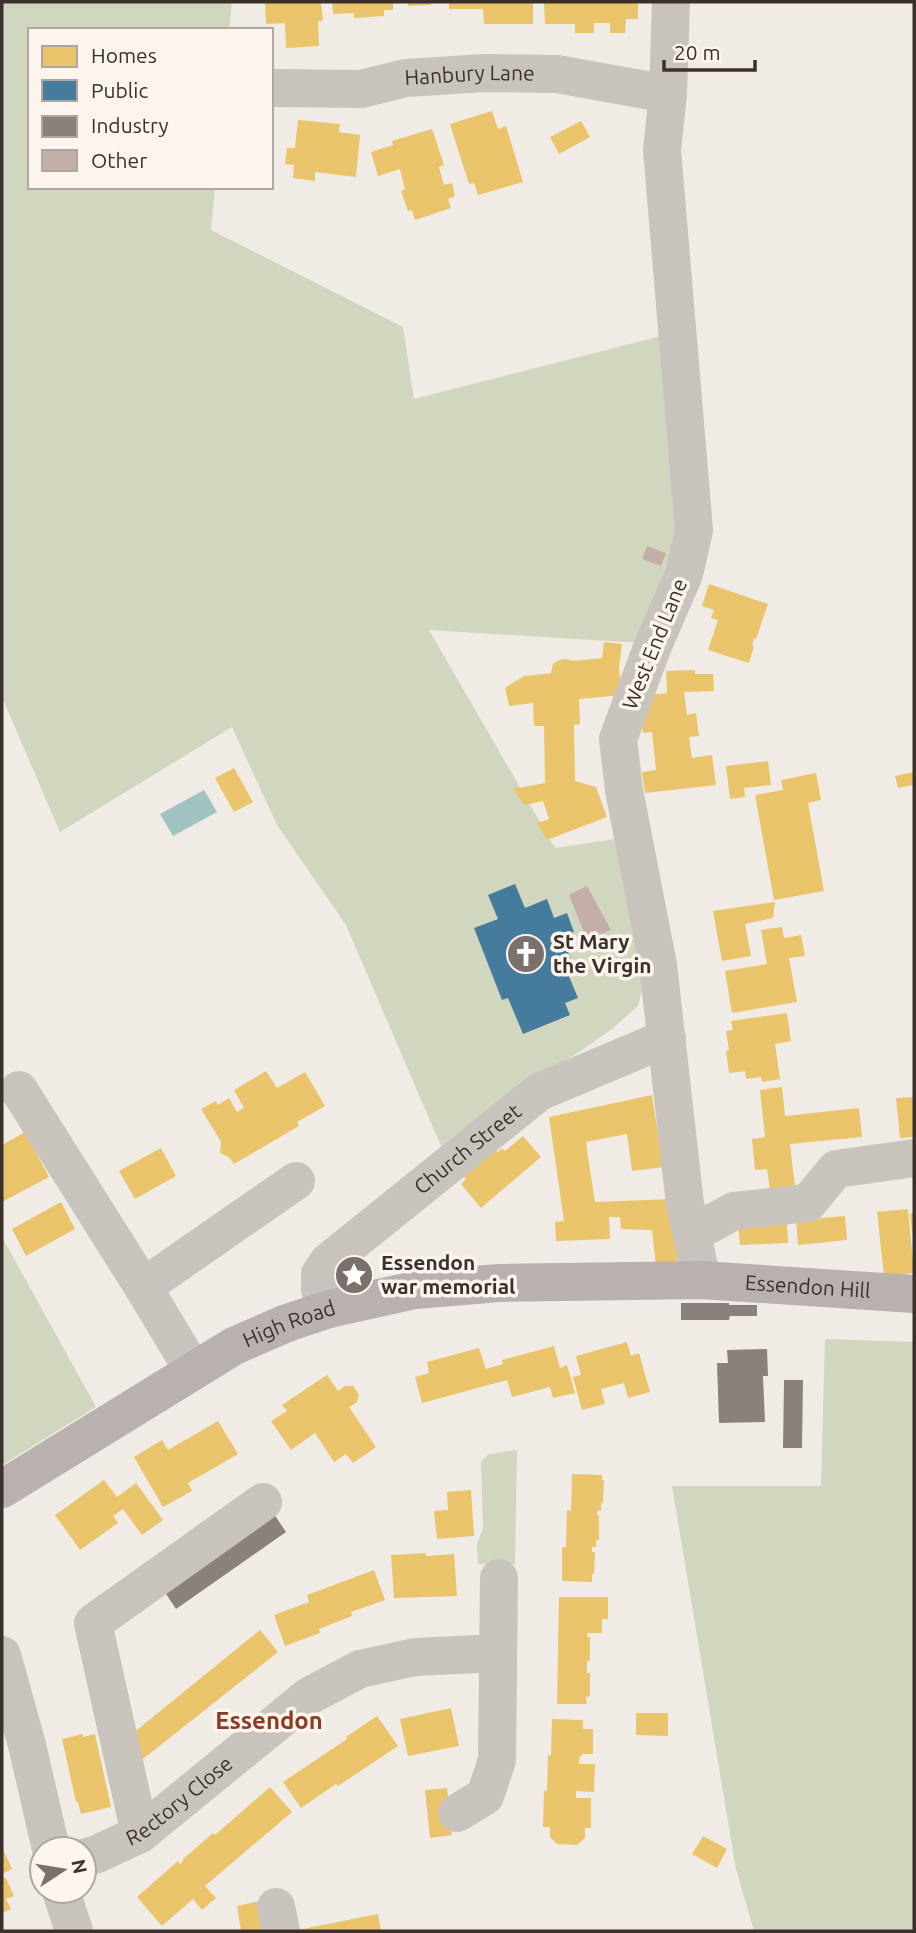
<svg xmlns="http://www.w3.org/2000/svg" width="916" height="1933" font-family="Ubuntu,sans-serif">
<rect width="100%" height="100%" fill="#f0ebe5"/>
<path fill="#d1d6bf" d="M2 2H232L229 30H30V187H215L211 230 403 327 414 399 669 334 683 527 642 642H624L429 630 555 848 615 839 648 966 638 1006 612 1029 576 1054 504 1098 441 1146 346 925 277 825 232 727 60 832 2 697Z
M2 1237 96 1407 2 1465Z
M825 1339 914 1342V1931H754L736 1869 672 1486H821Z
M517 1450 515 1564H478L477 1544 483 1529 481 1461 489 1454Z"/>
<path fill="#a1c2c1" d="M204 790 217 812 173 836 160 814Z"/>
<path fill="#e9c46a" d="M265 2H321L323 21H318L319 46 286 48 285 23 266 24Z
M332 2H393V10H384V16L354 18V13L333 14Z
M408 2H431V5L408 6Z
M449 2H533V24H484L483 9H449Z
M544 2H638V19H626L625 33H610V23H594V33H575V24H545Z
M492 111 498 129 506 126 523 182 478 195 474 183 469 184 450 124Z
M298 120 340 124 339 132 360 135 356 177 315 172V181L293 178 294 165 285 164 287 148H295Z
M581 121 590 137 559 154 550 137Z
M432 129 444 165 439 167 444 185 452 183 455 196 448 199 451 208 415 220 412 210 408 211 401 191 405 189 400 169 378 176 371 152 393 145 392 141Z
M709 584 768 604 756 639 754 638 752 645 754 646 749 663 708 650 718 620 711 618 714 610 702 606Z
M604 642 622 644 619 668 622 695 579 699 580 724 574 725 575 781 596 787 607 817 547 840 537 823 549 819 543 801 524 805 513 789 545 783 544 726H534L533 703 509 706 505 688 524 676 551 673 553 664 559 660 566 659 574 661 602 658Z
M695 670V674H713L714 691 684 692 687 715 696 713 699 736 689 737 692 758 712 755 716 785 645 793 642 772 656 770 652 732 643 733 640 708 648 695 667 693 666 671Z
M768 761 771 785 744 788 745 797 730 799 726 766Z
M234 768 253 802 234 812 215 778Z
M914 772V785L898 788 895 776Z
M816 773 821 800 808 803 824 891 774 900 755 795 783 790 781 780Z
M775 902 773 918 745 924 751 956 722 961 713 911Z
M782 927 784 938 801 935 805 956 789 958 797 1002 732 1013 725 971 767 964 761 930Z
M787 1013 791 1041 775 1044 780 1079 762 1082 761 1077 746 1079 745 1071 729 1073 726 1051 729 1050 726 1031 733 1030 731 1021Z
M266 1071 277 1088 305 1072 325 1106 297 1122 299 1126 234 1164 229 1157 220 1153 221 1142 201 1109 216 1101 218 1105 229 1098 237 1112 244 1108 234 1090Z
M782 1087 785 1116 859 1108 862 1137 790 1144 796 1196 771 1198 767 1169 755 1170 752 1139 765 1137 760 1090Z
M652 1095 663 1167 632 1171 627 1134 586 1142 588 1157 595 1202 672 1199 678 1264 656 1266 652 1230 621 1229 620 1217H609L610 1239 556 1241 555 1222 564 1221 549 1117Z
M914 1097V1137L900 1138 896 1098Z
M25 1132 49 1177 2 1202V1145Z
M523 1136 541 1157 481 1208 461 1184 466 1179 462 1174 493 1147 498 1152 502 1148 505 1151Z
M161 1148 176 1176 135 1199 119 1171Z
M61 1202 75 1229 26 1256 12 1229Z
M908 1209 914 1273 884 1276 877 1212Z
M914 1213V1233H912L910 1214Z
M845 1216 847 1240 798 1245 796 1220Z
M787 1221 788 1243 740 1245 738 1223Z
M627 1342 631 1356 639 1353 650 1392 628 1398 624 1383 601 1389 605 1404 582 1410 573 1377 581 1375 576 1356Z
M554 1346 560 1368 567 1365 575 1393 553 1398 550 1387 512 1397 507 1380 422 1403 415 1377 429 1373 427 1362 479 1348 486 1369 503 1364 502 1360Z
M327 1375 338 1391 345 1386H353L359 1395 356 1403 349 1407 376 1447 353 1463 346 1454 334 1462 315 1433 291 1450 271 1421 287 1411 282 1405Z
M218 1421 238 1454 188 1483 192 1491 163 1507 134 1457 162 1440 168 1450Z
M572 1474 602 1475V1480H604L603 1503H601V1511H597V1515H599V1540H596V1547H592V1552H595L594 1574H592V1582L562 1581V1547H566L567 1510 571 1511Z
M104 1480 117 1497 136 1483 163 1520 142 1535 123 1509 113 1516 118 1523 80 1550 55 1515Z
M471 1490 474 1536 437 1539 434 1511 448 1510 447 1492Z
M426 1553V1556L454 1554 457 1596 394 1598 391 1555Z
M374 1570 385 1600 351 1612 352 1616 319 1629 320 1633 285 1646 274 1615 309 1602 307 1595Z
M559 1597H608V1619H602V1633H587V1637H590V1661H587V1673H590V1696L586 1697 587 1704H557Z
M260 1630 278 1652 143 1759 127 1738Z
M451 1708 459 1746 408 1756 400 1719Z
M636 1713H668V1736L636 1735Z
M377 1716 398 1746 338 1786 336 1784 301 1808 283 1782 347 1739 346 1737Z
M552 1719 583 1720V1729H593V1754H582V1756H580L579 1764H595L594 1792 576 1791V1798H591V1828H585V1838L577 1845 557 1844 550 1837V1827H543L544 1791H547L548 1755 551 1756Z
M83 1734V1737L95 1734 111 1807 81 1814 78 1802H76L62 1739Z
M270 1787 292 1812 205 1886 216 1898 202 1910 193 1899 162 1926 137 1897 178 1861 180 1864 184 1861 182 1860 213 1833 215 1835Z
M447 1788 452 1835 430 1838 425 1790Z
M703 1836 727 1849 717 1868 692 1854Z
M2 1847 12 1869 2 1874 4 1878H6L14 1896 6 1899 11 1909 2 1913Z
M259 1901 264 1931H241L237 1906Z
M378 1914 381 1931H299L298 1930Z"/>
<path fill="#457b9d" d="M515 884 525 908 547 899 554 918 567 913 574 932 562 937 576 971 568 974 578 998 565 1003 570 1015 523 1034 508 998 502 1000 474 928 498 919 488 895Z"/>
<path fill="#8a817c" d="M681 1303H729V1305H757V1316H730L729 1320H681Z
M767 1349 768 1376H763L765 1422 719 1423 717 1363H728L727 1350Z
M784 1380H803L802 1448H783Z
M274 1514 286 1532 176 1609 164 1591Z"/>
<path fill="#c3afa7" d="M647 546 666 553 661 566 642 559Z
M587 886 611 930 587 940 569 895Z"/>
<g fill="none" stroke-linecap="round" stroke-linejoin="round">
<g stroke="#c9c3be" stroke-width="38">
<path d="M671 2 668 94 662 150 694 530 684 574 652 648 618 739 624 790 658 965 685 1204 702 1280"/>
<path id="s1" d="M271 88 361 89 406 78 484 73 557 74 668 94"/>
<path d="M19 1090 143 1287 193 1370"/>
<path d="M692 1234 734 1211 808 1203 836 1169 914 1158"/>
<path d="M143 1287 296 1181"/>
<path id="s2" d="M329 1309 320 1290V1274L328 1262 539 1092 667 1038"/>
<path d="M2 1655 27 1745 51 1849"/>
<path d="M457 1813 485 1796 497 1760 499 1578"/>
<path d="M140 1834 93 1623 263 1502"/>
<path id="s3" d="M84 1858 97 1854 140 1834 309 1696 360 1669 415 1657 498 1653"/>
<path d="M61 1891 74 1931"/>
<path d="M276 1907 281 1931"/>
</g>
<path stroke="#b8b1ad" stroke-width="38" id="s4" d="M2 1489 234 1346 287 1323 329 1309 415 1290 499 1283 702 1280 914 1294"/>
</g>
<defs>
<symbol id="church-disc" viewBox="-11 -11 22 22"><circle r="9.5" fill="#7a716c" stroke="#fbf5ee"/><path d="M-1.2-6h2.4v3.5h3.3v2.4h-3.3V6h-2.4V-.1h-3.3v-2.4h3.3Z" fill="#fff"/></symbol>
<symbol id="sight-disc" viewBox="-11 -11 22 22"><circle r="9.5" fill="#7a716c" stroke="#fbf5ee"/><path d="M0-6L1.8-2.2L6-1.7L2.9 1.2L3.7 5.4L0 3.3L-3.7 5.4L-2.9 1.2L-6-1.7L-1.8-2.2Z" fill="#fff"/></symbol>
</defs>
<g fill-rule="evenodd">
<use href="#church-disc" x="504" y="932" width="44" height="44"/>
<use href="#sight-disc" x="332" y="1253" width="44" height="44"/>
</g>
<g text-anchor="middle" stroke-width="7" stroke-linejoin="round" paint-order="stroke">
<g font-size="21" fill="#3b302b" stroke="#fbf5ee">
<text dy="7" stroke="none"><textPath href="#s1" startOffset="200">Hanbury Lane</textPath></text>
<text transform="translate(655 644) rotate(-68)" y="7">West End Lane</text>
<text dy="7" stroke="none"><textPath href="#s2" startOffset="231">Church Street</textPath></text>
<text dy="7" stroke="none"><textPath href="#s4" startOffset="856">Essendon Hill</textPath></text>
<text dy="7" stroke="none"><textPath href="#s4" startOffset="332">High Road</textPath></text>
<text dy="7" stroke="none"><textPath href="#s3" startOffset="112">Rectory Close</textPath></text>
</g>
<g font-size="21" font-weight="bold" fill="#3b302b" stroke="#fbf5ee" text-anchor="start">
<text x="553" y="949">St Mary<tspan x="553" dy="24">the Virgin</tspan></text>
<text x="381" y="1270">Essendon<tspan x="381" dy="24">war memorial</tspan></text>
</g>
<g font-size="24" font-weight="bold" fill="#8c3b22" stroke="#fbf5ee">
<text x="269" y="1729">Essendon</text>
</g>
</g>
<rect width="916" height="1933" fill="none" stroke="#3b302b" stroke-width="7"/>
<rect x="28" y="28" width="245" height="161" fill="#fbf5ee" stroke="#aea6a0" stroke-width="2"/>
<rect x="42" y="46" width="35" height="21" fill="#e9c46a" stroke="#aea6a0" stroke-width="2"/>
<text x="91" y="63" font-size="21" fill="#3b302b">Homes</text>
<rect x="42" y="80" width="35" height="21" fill="#457b9d" stroke="#aea6a0" stroke-width="2"/>
<text x="91" y="98" font-size="21" fill="#3b302b">Public</text>
<rect x="42" y="116" width="35" height="21" fill="#8a817c" stroke="#aea6a0" stroke-width="2"/>
<text x="91" y="133" font-size="21" fill="#3b302b">Industry</text>
<rect x="42" y="150" width="35" height="21" fill="#c3afa7" stroke="#aea6a0" stroke-width="2"/>
<text x="91" y="168" font-size="21" fill="#3b302b">Other</text>
<g transform="translate(63 1870) rotate(78)"><circle r="33" fill="#fbf5ee" stroke="#aea6a0" stroke-width="2"/>
<path d="M0-5L12 26L0 18L-12 26Z" fill="#7a716c"/>
<text y="-10" font-size="19" font-weight="bold" text-anchor="middle" fill="#3b302b">N</text>
</g>
<path d="M664 60v10h91v-10" fill="none" stroke="#3b302b" stroke-width="3.5"/>
<text x="674" y="60" font-size="21" fill="#3b302b" stroke="#fbf5ee" stroke-width="5" paint-order="stroke">20 m</text>
</svg>
